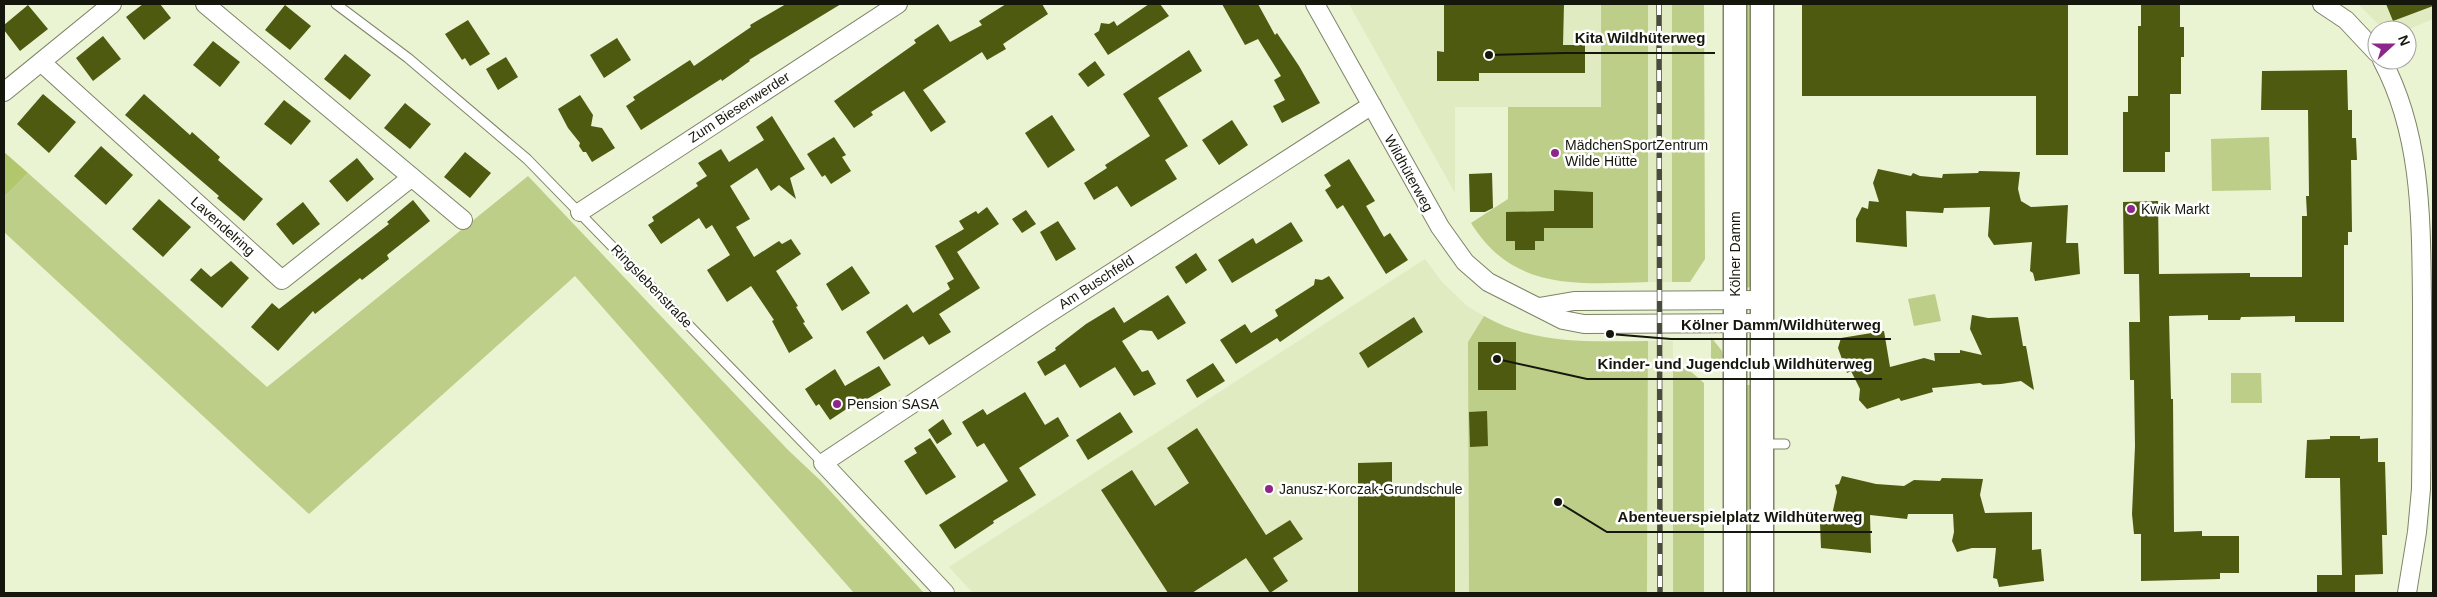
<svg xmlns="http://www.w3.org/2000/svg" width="2437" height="597" font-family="Arial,sans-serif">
<rect width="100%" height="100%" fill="#eaf3d2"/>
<path fill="#e0ebc2" d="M1349 4H1601V107H1455V193Z
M1648 4H1672V282H1648Z
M2358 4H2433V19L2407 30H2384Z
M1425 259 1441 281 1467 306 1484 316 1468 342 1469 593H973L949 567Z
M1648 341H1673V593H1647Z"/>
<path fill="#bdce89" d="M1601 4H1648V282C1577 284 1513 291 1471 223L1508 199V107H1601Z
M1672 4H1704L1705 259 1690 282H1672Z
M1742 4H1753L1752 287 1744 288Z
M2269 137 2271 190 2212 191 2211 139Z
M28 173 267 387 528 176 788 450 821 481 924 593H854L575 276 309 514 4 232V197Z
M1935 294 1941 321 1914 326 1908 299Z
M1484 316C1537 346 1590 341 1648 341L1647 593H1469L1468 342Z
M1711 337 1722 351 1726 369H1711Z
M1673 366 1688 369 1704 383V593H1673Z
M2231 373H2261L2262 403H2231Z
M1742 385H1753L1754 593H1743Z"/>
<path fill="#b2c66b" d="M4 152 28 173 4 197Z"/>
<path fill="#4d5a10" d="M143 4H160L171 18 144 40 126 17Z
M786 4H841L749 60 750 61 722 81 721 79 641 130 626 106 635 100 633 97 690 60 694 66 751 27 750 25Z
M1006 4H1042L1048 14 1003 44 1006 49 987 60 982 52 923 90 946 122 931 132 904 91 871 112 873 115 854 128 834 101 916 43 914 40 938 24 950 42 982 25 979 21Z
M1149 4H1160L1169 16 1108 55 1094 34 1099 31 1101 23 1109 24 1114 21 1117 26Z
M1222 4H1258L1275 35 1277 33 1299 66 1320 103 1282 123 1273 106 1285 100 1274 80 1281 76 1258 39 1245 45Z
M1444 4H1564L1563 45H1585V73H1479V81H1437V51L1444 52Z
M1802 4H2068V155H2036V96H1802Z
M2141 4H2180V27H2184V57H2181V94H2170V152H2165V172H2123V112H2128V96H2138V26H2141Z
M2386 4H2433V6L2393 21Z
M28 5 48 29 20 51 4 30V25Z
M285 5 311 26 290 50 265 30Z
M468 20 490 54 470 66 465 58 462 60 445 34Z
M103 36 121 59 93 81 76 58Z
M617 38 631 60 604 78 590 55Z
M213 41 240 62 220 87 193 65Z
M1189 50 1202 71 1158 98 1188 146 1165 160 1177 179 1131 207 1117 186 1094 200 1084 183 1107 168 1105 165 1150 136 1123 94Z
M345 54 371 75 350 100 324 79Z
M506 57 518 77 498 90 486 69Z
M1095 61 1105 75 1088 87 1078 74Z
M2347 70 2348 110H2352V138H2356L2357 160H2351L2352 232H2348V245H2344V322H2295V316L2241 317 2240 320H2208V315L2169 316 2171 399H2173L2174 532 2202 531V536H2239V573H2220V579L2141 581V534H2134L2132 514 2135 446 2134 380H2130L2129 322H2140L2139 274H2124L2123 202 2158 201 2159 274 2250 273V277H2302V216H2307L2306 196H2309L2308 110H2261L2262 71Z
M43 94 76 122 49 153 17 124Z
M144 94 190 135 192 132 220 157 218 160 263 199 244 221 217 198 219 196 125 115Z
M580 95 593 115 591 126 602 128 615 148 592 162 586 152H583L579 146 580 143 568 128 558 109Z
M284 100 311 121 291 145 264 124Z
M405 103 431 124 410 149 384 128Z
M1052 115 1075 150 1048 168 1025 133Z
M772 116 805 169 790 178 796 199 779 185 771 191 757 168 730 186 750 219 736 227 754 257 779 241 782 244 791 239 801 254 776 271 798 306 796 307 805 322 803 323 813 338 789 353 772 321 774 320 751 286 727 302 707 270 730 255 712 225 706 229 699 218 661 244 648 225 654 221 652 217 698 186 696 183 707 176 698 163 721 149 729 162 764 140 756 127Z
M1232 120 1248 145 1219 165 1202 140Z
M834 137 846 155 842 157 851 171 831 184 825 175 822 177 807 154Z
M101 146 133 175 106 205 74 176Z
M465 152 491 173 470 198 444 177Z
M357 158 374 179 347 202 329 181Z
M1349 159 1375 201 1366 206 1384 237 1390 233 1408 260 1386 274 1343 205 1337 209 1325 190 1331 186 1324 175Z
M1878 169 1911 176 1913 173 1920 176 1942 178 1943 174 1978 173 1979 171 2020 172 2018 189 2021 201 2031 207 2068 205 2066 243H2078L2080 274 2035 281 2033 273 2030 271 2032 242 1994 245 1988 236 1990 207 1944 208 1943 213 1906 211 1907 247 1856 242V219L1862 207 1868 209 1869 201 1879 202 1873 183Z
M1492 173 1493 208 1485 212H1470L1469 174Z
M1554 190 1593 192V228H1544V241H1535V250H1515V241H1506V212L1554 211Z
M159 199 191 227 163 257 132 229Z
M413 200 430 221 387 255 389 259 362 280 360 278 315 314 313 311 278 351 251 327 272 303 279 309 389 224 387 222Z
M303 202 320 224 293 245 276 224Z
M987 207 999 224 957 252 980 288 939 314 951 332 929 345 923 336 884 360 866 332 907 304 913 313 950 289 947 283 954 279 935 246 964 229 959 221 976 211 978 214Z
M1026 210 1036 224 1022 233 1012 219Z
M1058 221 1076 249 1056 261 1040 232Z
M1291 222 1303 241 1232 283 1218 260 1253 238 1256 244Z
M1196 253 1207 270 1186 284 1175 267Z
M231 261 249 278 222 308 190 280 201 268 211 277Z
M852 266 870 293 842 311 826 284Z
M1329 276 1344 298 1280 342 1277 338 1236 364 1220 340 1245 324 1251 333 1278 316 1275 310 1314 285 1315 279 1322 280Z
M1168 295 1186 323 1158 340 1152 331 1140 330 1122 341 1142 372 1148 370 1156 384 1134 396 1115 367 1080 388 1065 364 1045 376 1037 362 1056 350 1055 348 1086 324 1114 307 1124 323Z
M1972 315 1988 318 2018 317 2023 346H2026L2034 390 2021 381 2001 384 1983 385 1980 383 1932 388 1933 392 1901 401 1899 398 1867 409 1859 400 1860 389 1851 371 1847 373 1838 348 1841 338 1884 331 1890 367 1924 358 1935 361 1934 353H1960V350L1982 355 1970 329Z
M1414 317 1423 332 1368 368 1359 353Z
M1478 342H1516V390H1478Z
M1213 363 1225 381 1197 398 1186 380Z
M879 366 891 385 862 402 860 400 830 420 819 404 816 406 805 389 835 369 845 386Z
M1025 392 1045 425 1058 417 1069 436 1019 468 1036 495 993 521 994 523 955 549 939 525 1008 481 984 443 977 447 962 422 983 409 987 415Z
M1487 411 1488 446 1470 447 1469 412Z
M1120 412 1133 432 1088 460 1076 440Z
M943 419 952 434 937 444 928 430Z
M1197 428 1266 535 1290 520 1303 539 1273 558 1288 581 1270 593 1246 558 1192 593H1168L1101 490 1132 470 1155 506 1189 483 1167 448Z
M2330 436H2360V439L2378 438V462H2385L2387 535H2382L2383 574 2355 575V593H2317V575H2342L2340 478H2305L2307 440 2330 439Z
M930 438 956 477 926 495 904 461 917 453 914 448Z
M1392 462V485H1455V593H1358V463Z
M1842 476 1876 484 1904 486 1914 480 1940 481 1942 478 1983 479 1980 495 1985 513 2032 512V550L2041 549 2044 581 1999 587 1997 579 1993 578 1996 548H1972L1957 552 1952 541 1954 532 1953 514H1908L1907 519 1870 515 1871 553 1821 548 1820 523 1823 521 1825 513 1832 515 1837 492 1835 485 1839 484Z"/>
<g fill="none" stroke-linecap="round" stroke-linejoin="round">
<defs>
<path id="service" d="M336 4 408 58 527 159 823 463
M1762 444H1785"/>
<path id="minor" d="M205 4 463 220
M1315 4 1440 227 1465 262 1488 282 1563 320 1584 324 1762 323
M2322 4 2346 20 2377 53
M2382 60C2422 135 2421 219 2422 302 2422 364 2422 426 2421 489L2417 532 2407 593
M41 62 282 280 412 177
M4 92 112 4
M580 212 898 4
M1539 307 1574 301 1762 300
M945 593 823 463 1043 317 1372 105"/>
<path id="tertiary" d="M1762 4V593
M1735 593V4"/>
</defs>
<use href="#service" stroke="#7d8467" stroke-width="11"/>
<use href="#minor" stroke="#7d8467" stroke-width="20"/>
<use href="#tertiary" stroke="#7d8467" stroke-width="25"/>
<use href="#service" stroke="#fff" stroke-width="9"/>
<use href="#minor" stroke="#fff" stroke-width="18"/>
<use href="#tertiary" stroke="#fff" stroke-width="22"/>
<defs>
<path id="rail" d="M1659 4 1660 593"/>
</defs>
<use href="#rail" stroke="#494c3c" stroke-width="5.5"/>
<use href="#rail" stroke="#fff" stroke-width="4" stroke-dasharray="11" stroke-linecap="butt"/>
</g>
<g fill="#8d258a" stroke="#fff" stroke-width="2">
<circle cx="1555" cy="153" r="5"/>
<circle cx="2131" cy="209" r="5"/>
<circle cx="837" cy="404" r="5"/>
<circle cx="1269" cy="489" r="5"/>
</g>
<g text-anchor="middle" stroke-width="5" stroke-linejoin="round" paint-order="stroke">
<g font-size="14" fill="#15170c" stroke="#fff">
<text transform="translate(739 107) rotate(-33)" y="5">Zum Biesenwerder</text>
<text transform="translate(1409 173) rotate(61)" y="5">Wildhüterweg</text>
<text transform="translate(223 226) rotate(42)" y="5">Lavendelring</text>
<text transform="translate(1735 254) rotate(-90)" y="5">Kölner Damm</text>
<text transform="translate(1096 282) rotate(-33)" y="5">Am Buschfeld</text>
<text transform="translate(652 286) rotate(46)" y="5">Ringslebenstraße</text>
</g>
<g font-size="14" fill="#15170c" stroke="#fff" text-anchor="start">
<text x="1565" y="150">MädchenSportZentrum<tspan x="1565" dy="16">Wilde Hütte</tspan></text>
<text x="2141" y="214">Kwik Markt</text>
<text x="847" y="409">Pension SASA</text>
<text x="1279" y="494">Janusz-Korczak-Grundschule</text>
</g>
</g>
<path fill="none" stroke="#15170c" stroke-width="2" d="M1489 55L1564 53H1715M1610 334L1671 339H1891M1497 359L1587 379H1882M1558 502L1607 532H1872"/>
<g fill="#15170c" stroke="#fff" stroke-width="2">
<circle cx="1489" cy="55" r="5"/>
<circle cx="1610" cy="334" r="5"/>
<circle cx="1497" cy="359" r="5"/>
<circle cx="1558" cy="502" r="5"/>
</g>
<g font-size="15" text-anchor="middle" font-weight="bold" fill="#15170c" stroke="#fff" stroke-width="5" stroke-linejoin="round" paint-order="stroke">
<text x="1640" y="43">Kita Wildhüterweg</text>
<text x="1781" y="330">Kölner Damm/Wildhüterweg</text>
<text x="1735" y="369">Kinder- und Jugendclub Wildhüterweg</text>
<text x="1740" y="522">Abenteuerspielplatz Wildhüterweg</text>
</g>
<rect width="2437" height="597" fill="none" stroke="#15170c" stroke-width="10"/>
<g transform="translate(2392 45) rotate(69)"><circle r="24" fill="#ffffff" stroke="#a1a29e"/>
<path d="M0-4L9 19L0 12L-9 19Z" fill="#8d258a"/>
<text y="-8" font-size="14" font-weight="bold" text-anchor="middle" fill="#15170c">N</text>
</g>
</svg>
